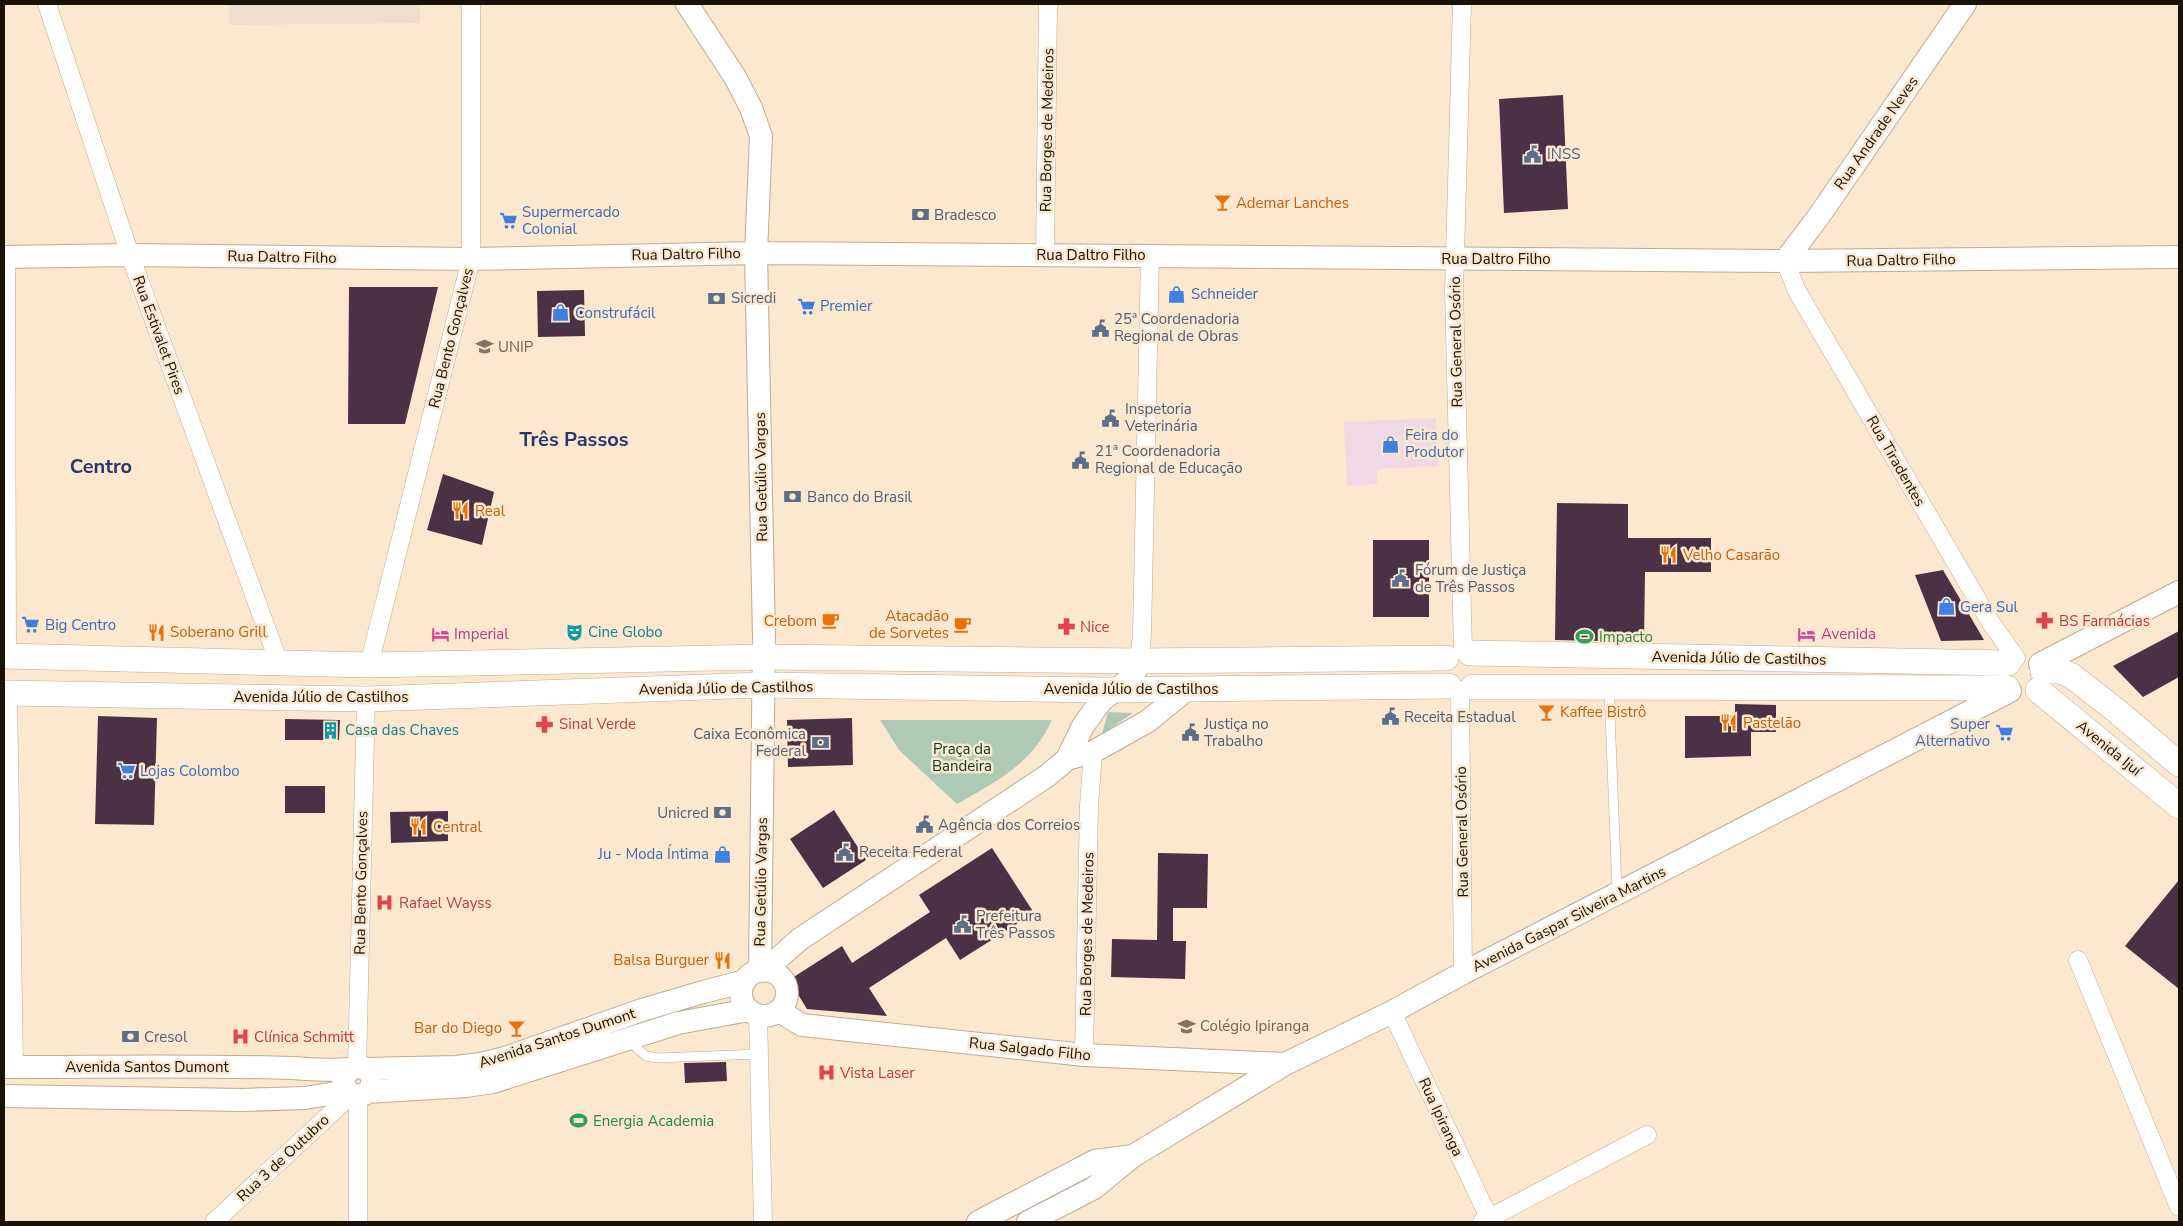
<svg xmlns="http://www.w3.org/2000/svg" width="2183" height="1226" font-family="'Nunito Sans',sans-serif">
<rect width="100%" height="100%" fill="#fce7cf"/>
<path fill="#f0d9e5" d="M1436 418 1438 466 1377 469V484L1347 486 1344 422Z"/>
<path fill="#efddcd" d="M229 4H420V23L229 25Z"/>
<path fill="#aecab5" d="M1108 712 1133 713 1102 734Z
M880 720H1052C1032 764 997 781 957 804L899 750Z"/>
<path fill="#4a3145" d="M1563 95 1568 209 1504 213 1499 99Z
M349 287H438L405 424H348Z
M584 290 585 336 538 337 537 291Z
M443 474 494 492 482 545 427 530Z
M1557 503 1628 504V538H1711V572H1645L1644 642 1555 640Z
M1373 540H1429V617H1373Z
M1943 570 1984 640 1941 641 1915 575Z
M2179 631V677L2143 697 2113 666Z
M1735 704 1776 705V732H1751V756L1685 758V716H1735Z
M98 716 157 718 154 825 95 824Z
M852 718 853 765 788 767 787 720Z
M285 719 340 720 339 740H285Z
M285 786H325V813H285Z
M834 810 866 860 823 888 790 839Z
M448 811V841L391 843 390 812Z
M992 848 1034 913 960 960 946 938 869 988 887 1016 807 1009 789 980 842 946 852 963 930 912 919 895Z
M1158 853 1208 854 1207 908H1173V941H1186L1185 979 1111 977 1112 939 1157 940Z
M2179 880V989L2125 946Z
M726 1062 727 1081 685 1083 684 1063Z"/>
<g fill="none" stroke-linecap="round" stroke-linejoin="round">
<defs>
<path id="service" d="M1609 689 1617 891
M629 1041 646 1056 658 1058 759 1054"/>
<path id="minor" d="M47 4 130 255 279 663
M1462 4 1454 292 1463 651
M1045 256 1048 4
M6 257 7 656
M1785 261 1797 291 1991 623 2016 658
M1139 661 1142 635 1150 255
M369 665 471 259V4
M1460 690 1463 973
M8 693 14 1067
M2078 960 2179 1207
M1392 1012 1491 1222
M758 1015 763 1222
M1084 1055 1089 806 1093 752
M357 1067 366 699
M214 1222 352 1094
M358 1222V1095
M1482 1222 1647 1135"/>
<path id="tertiary" d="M687 4 735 77 751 108 761 136 756 253 764 638 760 971
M4 257 130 255 471 259 756 253 1785 261 2179 257
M1785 261 1819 216 1965 4
M2040 664 2179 592
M1067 759 1093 752 1148 721 1186 690
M741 993a23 23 0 1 1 46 0a23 23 0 1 1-46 0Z
M764 971 800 939 1047 776 1067 759 1083 726 1101 701 1133 677 1139 661
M779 1011 802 1025 1084 1055 1285 1064
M4 1067C100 1067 196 1065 292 1068 311 1069 331 1071 349 1069 354 1068 358 1066 364 1068 370 1071 373 1077 372 1084 368 1102 343 1098 343 1078L351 1069
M365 1069 456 1067 481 1064 505 1058 642 1010 703 992 745 981
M367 1092 466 1086 493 1082 678 1023 749 1010
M4 1096 242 1100 305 1098 347 1091
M978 1222 1095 1161 1133 1156
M1028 1222 1094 1188 1133 1156 1285 1064 1392 1012 1463 973 2010 691"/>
<path id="secondary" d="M1470 653 2008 663
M4 656 369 665 764 657 1139 661 1446 658
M2043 671H2060L2072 676 2118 712 2179 764
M1473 687 2007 688
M2038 690 2179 806
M4 693 366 699 763 685 1103 690 1449 686"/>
</defs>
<use href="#service" stroke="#c3aa8e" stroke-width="10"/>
<use href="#minor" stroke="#c3aa8e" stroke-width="19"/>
<use href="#tertiary" stroke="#c3aa8e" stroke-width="24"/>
<use href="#secondary" stroke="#c3aa8e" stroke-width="26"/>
<use href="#service" stroke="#fff" stroke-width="9"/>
<use href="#minor" stroke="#fff" stroke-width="18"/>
<use href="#tertiary" stroke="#fff" stroke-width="22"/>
<use href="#secondary" stroke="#fff" stroke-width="25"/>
</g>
<defs>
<symbol id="civic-bare" viewBox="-9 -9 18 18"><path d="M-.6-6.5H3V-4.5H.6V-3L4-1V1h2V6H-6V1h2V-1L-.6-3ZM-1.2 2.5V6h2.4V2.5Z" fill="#5c6f8a" stroke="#fce7cf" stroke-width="2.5" paint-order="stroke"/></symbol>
<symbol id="bar-bare" viewBox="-9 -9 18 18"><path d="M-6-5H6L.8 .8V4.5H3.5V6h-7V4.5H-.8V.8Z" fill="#e8710a" stroke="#fce7cf" stroke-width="2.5" paint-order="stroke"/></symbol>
<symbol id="bank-bare" viewBox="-9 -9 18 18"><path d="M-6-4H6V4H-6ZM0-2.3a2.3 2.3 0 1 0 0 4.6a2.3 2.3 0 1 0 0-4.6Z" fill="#5c6f8a" stroke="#fce7cf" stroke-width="2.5" paint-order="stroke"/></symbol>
<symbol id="supermarket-bare" viewBox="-9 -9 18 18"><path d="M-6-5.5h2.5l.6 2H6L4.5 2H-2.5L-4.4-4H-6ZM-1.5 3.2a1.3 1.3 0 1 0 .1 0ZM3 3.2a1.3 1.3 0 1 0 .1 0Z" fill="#3f7fe0" stroke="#fce7cf" stroke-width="2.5" paint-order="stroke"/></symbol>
<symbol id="shop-bare" viewBox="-9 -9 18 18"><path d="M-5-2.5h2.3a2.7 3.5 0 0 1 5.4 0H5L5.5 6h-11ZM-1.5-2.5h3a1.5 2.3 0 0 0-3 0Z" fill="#3f7fe0" stroke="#fce7cf" stroke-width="2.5" paint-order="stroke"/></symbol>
<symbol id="university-bare" viewBox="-9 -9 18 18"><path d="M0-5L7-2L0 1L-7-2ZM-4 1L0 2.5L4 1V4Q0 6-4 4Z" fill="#8d6e63" stroke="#fce7cf" stroke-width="2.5" paint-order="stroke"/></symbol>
<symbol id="restaurant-bare" viewBox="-9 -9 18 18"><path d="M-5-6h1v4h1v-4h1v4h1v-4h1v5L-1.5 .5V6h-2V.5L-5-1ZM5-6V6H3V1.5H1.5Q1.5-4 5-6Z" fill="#e8710a" stroke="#fce7cf" stroke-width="2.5" paint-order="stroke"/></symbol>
<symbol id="cafe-bare" viewBox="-9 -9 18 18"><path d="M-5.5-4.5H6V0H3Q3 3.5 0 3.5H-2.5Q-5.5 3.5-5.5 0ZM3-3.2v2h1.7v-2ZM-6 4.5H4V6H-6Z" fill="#e8710a" stroke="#fce7cf" stroke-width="2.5" paint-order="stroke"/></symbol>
<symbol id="pharmacy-bare" viewBox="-9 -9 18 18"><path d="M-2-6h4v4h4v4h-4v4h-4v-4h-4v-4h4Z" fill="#e0444e" stroke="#fce7cf" stroke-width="2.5" paint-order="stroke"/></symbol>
<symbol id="theatre-bare" viewBox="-9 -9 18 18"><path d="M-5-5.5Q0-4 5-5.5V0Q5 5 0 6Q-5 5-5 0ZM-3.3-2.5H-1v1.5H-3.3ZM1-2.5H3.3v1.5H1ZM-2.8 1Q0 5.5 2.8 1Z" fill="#0f9aa8" stroke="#fce7cf" stroke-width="2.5" paint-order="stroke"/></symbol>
<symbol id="hotel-bare" viewBox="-9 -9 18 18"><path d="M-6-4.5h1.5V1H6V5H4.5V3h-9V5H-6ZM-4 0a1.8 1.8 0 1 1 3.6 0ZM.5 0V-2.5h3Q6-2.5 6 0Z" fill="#d1479c" stroke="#fce7cf" stroke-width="2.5" paint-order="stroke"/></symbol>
<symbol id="stadium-bare" viewBox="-9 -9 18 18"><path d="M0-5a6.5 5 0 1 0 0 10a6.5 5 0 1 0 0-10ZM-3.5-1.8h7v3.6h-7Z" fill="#2e9e5b" stroke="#fce7cf" stroke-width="2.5" paint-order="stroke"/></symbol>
<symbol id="building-bare" viewBox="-9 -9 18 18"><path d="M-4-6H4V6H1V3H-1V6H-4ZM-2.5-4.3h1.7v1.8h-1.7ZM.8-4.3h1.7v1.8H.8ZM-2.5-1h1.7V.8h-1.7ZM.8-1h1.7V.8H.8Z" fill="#0f9aa8" stroke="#fce7cf" stroke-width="2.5" paint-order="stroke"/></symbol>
<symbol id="hospital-bare" viewBox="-9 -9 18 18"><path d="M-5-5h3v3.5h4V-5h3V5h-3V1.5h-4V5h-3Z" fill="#e0444e" stroke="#fce7cf" stroke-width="2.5" paint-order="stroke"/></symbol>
<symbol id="school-bare" viewBox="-9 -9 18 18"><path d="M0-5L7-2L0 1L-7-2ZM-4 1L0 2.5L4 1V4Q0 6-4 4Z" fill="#8d6e63" stroke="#fce7cf" stroke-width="2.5" paint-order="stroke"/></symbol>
</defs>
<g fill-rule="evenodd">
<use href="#civic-bare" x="1520" y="142" width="25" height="25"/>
<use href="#bar-bare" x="1210" y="190" width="25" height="25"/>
<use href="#bank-bare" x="908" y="202" width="25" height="25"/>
<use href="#supermarket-bare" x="496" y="208" width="25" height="25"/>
<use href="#shop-bare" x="1164" y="282" width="25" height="25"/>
<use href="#bank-bare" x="704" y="286" width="25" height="25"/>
<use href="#supermarket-bare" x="794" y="294" width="25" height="25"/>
<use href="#shop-bare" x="548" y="300" width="25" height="25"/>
<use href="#civic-bare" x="1088" y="316" width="25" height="25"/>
<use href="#university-bare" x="472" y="334" width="25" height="25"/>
<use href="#civic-bare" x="1098" y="406" width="25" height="25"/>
<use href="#shop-bare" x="1378" y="432" width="25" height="25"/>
<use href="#civic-bare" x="1068" y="448" width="25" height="25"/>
<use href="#bank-bare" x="780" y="484" width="25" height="25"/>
<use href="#restaurant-bare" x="448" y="498" width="25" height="25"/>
<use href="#restaurant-bare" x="1656" y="542" width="25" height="25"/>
<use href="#civic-bare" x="1388" y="566" width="25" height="25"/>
<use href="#shop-bare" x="1934" y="594" width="25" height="25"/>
<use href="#cafe-bare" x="818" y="608" width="25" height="25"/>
<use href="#pharmacy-bare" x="2032" y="608" width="25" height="25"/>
<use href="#supermarket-bare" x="18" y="612" width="25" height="25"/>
<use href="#cafe-bare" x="950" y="612" width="25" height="25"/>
<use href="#pharmacy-bare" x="1054" y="614" width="25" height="25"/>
<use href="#restaurant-bare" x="144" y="620" width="25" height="25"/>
<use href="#theatre-bare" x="562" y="620" width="25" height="25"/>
<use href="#hotel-bare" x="428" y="622" width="25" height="25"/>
<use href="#hotel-bare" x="1794" y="622" width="25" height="25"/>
<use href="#stadium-bare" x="1572" y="624" width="25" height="25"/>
<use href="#bar-bare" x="1534" y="700" width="25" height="25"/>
<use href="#civic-bare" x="1378" y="704" width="25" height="25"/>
<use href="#restaurant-bare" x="1716" y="710" width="25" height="25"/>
<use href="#pharmacy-bare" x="532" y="712" width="25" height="25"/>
<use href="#building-bare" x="318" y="718" width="25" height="25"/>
<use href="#civic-bare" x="1178" y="720" width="25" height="25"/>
<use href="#supermarket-bare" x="1992" y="720" width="25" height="25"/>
<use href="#bank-bare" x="808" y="730" width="25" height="25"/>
<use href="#supermarket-bare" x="114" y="758" width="25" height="25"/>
<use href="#bank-bare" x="710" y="800" width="25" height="25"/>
<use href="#civic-bare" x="912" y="812" width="25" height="25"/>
<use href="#restaurant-bare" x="406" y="814" width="25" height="25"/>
<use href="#civic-bare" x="832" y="840" width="25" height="25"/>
<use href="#shop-bare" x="710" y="842" width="25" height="25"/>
<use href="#hospital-bare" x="372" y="890" width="25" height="25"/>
<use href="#civic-bare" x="950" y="912" width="25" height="25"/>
<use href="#restaurant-bare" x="710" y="948" width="25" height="25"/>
<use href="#school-bare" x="1174" y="1014" width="25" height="25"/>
<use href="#bar-bare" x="504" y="1016" width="25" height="25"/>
<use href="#bank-bare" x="118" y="1024" width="25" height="25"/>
<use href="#hospital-bare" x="228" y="1024" width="25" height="25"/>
<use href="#hospital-bare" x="814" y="1060" width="25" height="25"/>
<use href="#stadium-bare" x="566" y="1108" width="25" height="25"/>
</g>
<g text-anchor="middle" stroke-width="5" stroke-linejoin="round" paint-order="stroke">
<g font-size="15" fill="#1a1107" stroke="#fce7cf">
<text transform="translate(1047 130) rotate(-89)" y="5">Rua Borges de Medeiros</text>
<text transform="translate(1876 133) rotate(-55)" y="5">Rua Andrade Neves</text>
<text transform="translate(686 254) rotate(-1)" y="5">Rua Daltro Filho</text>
<text x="1091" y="260">Rua Daltro Filho</text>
<text transform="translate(282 257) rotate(1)" y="5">Rua Daltro Filho</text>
<text x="1496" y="264">Rua Daltro Filho</text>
<text transform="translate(1901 260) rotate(-1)" y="5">Rua Daltro Filho</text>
<text transform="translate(159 335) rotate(70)" y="5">Rua Estivalet Pires</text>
<text transform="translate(451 338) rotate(-76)" y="5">Rua Bento Gonçalves</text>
<text transform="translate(1456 342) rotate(-91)" y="5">Rua General Osório</text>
<text transform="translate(1896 461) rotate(60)" y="5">Rua Tiradentes</text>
<text transform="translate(761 477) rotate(-91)" y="5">Rua Getúlio Vargas</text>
<text transform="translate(1739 658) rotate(1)" y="5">Avenida Júlio de Castilhos</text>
<text transform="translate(726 688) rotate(-1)" y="5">Avenida Júlio de Castilhos</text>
<text x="1131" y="694">Avenida Júlio de Castilhos</text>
<text x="321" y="702">Avenida Júlio de Castilhos</text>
<text transform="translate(2109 748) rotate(39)" y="5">Avenida Ijuí</text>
<text transform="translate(1462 832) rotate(-91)" y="5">Rua General Osório</text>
<text transform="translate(761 882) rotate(-89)" y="5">Rua Getúlio Vargas</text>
<text transform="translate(361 883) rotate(-89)" y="5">Rua Bento Gonçalves</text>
<text transform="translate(1569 919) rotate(-27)" y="5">Avenida Gaspar Silveira Martins</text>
<text transform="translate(1087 934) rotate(-89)" y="5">Rua Borges de Medeiros</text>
<text transform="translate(557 1038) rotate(-18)" y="5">Avenida Santos Dumont</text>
<text transform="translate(1030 1049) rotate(6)" y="5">Rua Salgado Filho</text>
<text x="147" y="1072">Avenida Santos Dumont</text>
<text transform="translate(1441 1117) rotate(65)" y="5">Rua Ipiranga</text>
<text transform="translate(283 1158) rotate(-43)" y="5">Rua 3 de Outubro</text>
</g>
<g font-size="15" fill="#4e5e75" stroke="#fce7cf" text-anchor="start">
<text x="1547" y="159">INSS</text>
<text x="934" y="220">Bradesco</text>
<text x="731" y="303">Sicredi</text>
<text x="1114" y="324">25ª Coordenadoria<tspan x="1114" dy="17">Regional de Obras</tspan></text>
<text x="1125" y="414">Inspetoria<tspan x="1125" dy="17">Veterinária</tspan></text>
<text x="1095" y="456">21ª Coordenadoria<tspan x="1095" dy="17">Regional de Educação</tspan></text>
<text x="807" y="502">Banco do Brasil</text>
<text x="1415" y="575">Fórum de Justiça<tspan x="1415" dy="17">de Três Passos</tspan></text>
<text x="1404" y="722">Receita Estadual</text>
<text x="1204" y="729">Justiça no<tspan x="1204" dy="17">Trabalho</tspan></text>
<text x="806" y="739" text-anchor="end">Caixa Econômica<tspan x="806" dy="17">Federal</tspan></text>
<text x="709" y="818" text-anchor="end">Unicred</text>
<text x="938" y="830">Agência dos Correios</text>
<text x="859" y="857">Receita Federal</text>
<text x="976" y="921">Prefeitura<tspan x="976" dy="17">Três Passos</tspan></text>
<text x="144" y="1042">Cresol</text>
</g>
<g font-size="15" fill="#c56008" stroke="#fce7cf" text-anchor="start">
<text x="1236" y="208">Ademar Lanches</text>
<text x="475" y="516">Real</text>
<text x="1683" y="560">Velho Casarão</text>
<text x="949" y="621" text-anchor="end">Atacadão<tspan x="949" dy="17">de Sorvetes</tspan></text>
<text x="817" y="626" text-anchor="end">Crebom</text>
<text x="170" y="637">Soberano Grill</text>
<text x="1560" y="717">Kaffee Bistrô</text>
<text x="1743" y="728">Pastelão</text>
<text x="433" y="832">Central</text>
<text x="709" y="965" text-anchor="end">Balsa Burguer</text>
<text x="502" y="1033" text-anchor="end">Bar do Diego</text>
</g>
<g font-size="15" fill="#366cbe" stroke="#fce7cf" text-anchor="start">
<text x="522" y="217">Supermercado<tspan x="522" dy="17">Colonial</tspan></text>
<text x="1191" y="299">Schneider</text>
<text x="820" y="311">Premier</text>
<text x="575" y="318">Construfácil</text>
<text x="1405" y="440">Feira do<tspan x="1405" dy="17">Produtor</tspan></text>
<text x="1960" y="612">Gera Sul</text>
<text x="45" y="630">Big Centro</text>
<text x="1990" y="729" text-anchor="end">Super<tspan x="1990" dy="17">Alternativo</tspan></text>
<text x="140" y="776">Lojas Colombo</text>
<text x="709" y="859" text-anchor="end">Ju - Moda Íntima</text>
</g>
<g font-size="15" fill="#785e54" stroke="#fce7cf" text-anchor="start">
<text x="498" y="352">UNIP</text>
<text x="1200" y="1031">Colégio Ipiranga</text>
</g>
<g font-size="15" fill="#be3a42" stroke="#fce7cf" text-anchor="start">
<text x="2059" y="626">BS Farmácias</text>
<text x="1080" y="632">Nice</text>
<text x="559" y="729">Sinal Verde</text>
<text x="399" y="908">Rafael Wayss</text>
<text x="254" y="1042">Clínica Schmitt</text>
<text x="840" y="1078">Vista Laser</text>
</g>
<g font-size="15" fill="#0d838f" stroke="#fce7cf" text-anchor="start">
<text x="588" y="637">Cine Globo</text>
<text x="345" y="735">Casa das Chaves</text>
</g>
<g font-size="15" fill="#b23c85" stroke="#fce7cf" text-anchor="start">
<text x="454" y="639">Imperial</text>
<text x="1821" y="639">Avenida</text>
</g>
<g font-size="15" fill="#27864d" stroke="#fce7cf" text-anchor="start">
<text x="1599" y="642">Impacto</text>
<text x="593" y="1126">Energia Academia</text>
</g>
<g font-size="15" fill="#003e1d" stroke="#fce7cf">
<text x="962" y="754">Praça da<tspan x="962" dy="17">Bandeira</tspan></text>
</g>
<g font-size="20" font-weight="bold" fill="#263871" stroke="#fce7cf">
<text x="574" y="446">Três Passos</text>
<text x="101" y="473">Centro</text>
</g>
</g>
<rect width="2183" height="1226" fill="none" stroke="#1a1107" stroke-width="10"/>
</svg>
